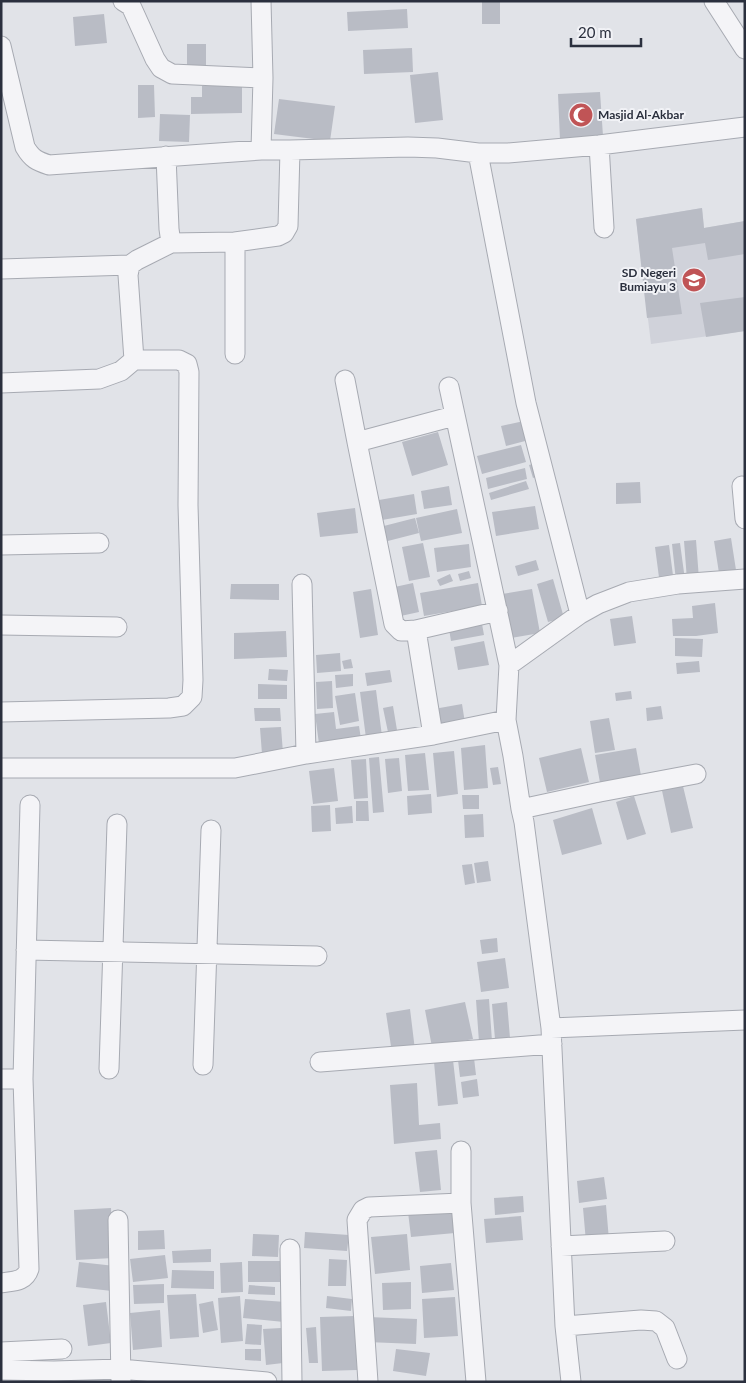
<svg xmlns="http://www.w3.org/2000/svg" width="746" height="1383" font-family="Lato,sans-serif">
<rect width="100%" height="100%" fill="#e1e3e8"/>
<path fill="#d0d2da" d="M702 208 704 228 745 221V331L651 344 636 219Z"/>
<path fill="#b9bcc5" d="M482 1H500V24H482Z
M407 9 408 28 348 31 347 12Z
M104 14 107 43 75 46 73 17Z
M187 44H206V72L187 73Z
M412 48 413 72 364 74 363 50Z
M438 72 443 120 415 123 410 75Z
M138 85H154L155 117 138 118Z
M202 86H242V113L191 114V97H202Z
M600 92 603 136 560 140 558 94Z
M279 99 335 106 330 141 274 134Z
M160 114 190 115 189 142 159 141Z
M702 208 704 228 745 221V254L708 260 705 243 672 248 682 314 647 318 636 219Z
M745 297V331L706 337 700 303Z
M524 421 529 440 506 446 501 426Z
M438 432 448 465 412 476 402 442Z
M521 445 526 462 482 474 477 456Z
M536 463 540 475 533 478 529 465Z
M525 468 527 479 488 489 486 478Z
M526 481 529 489 491 500 489 493Z
M640 482 641 503 616 504V483Z
M449 486 452 505 424 509 421 491Z
M414 494 417 514 376 521 373 501Z
M535 506 539 529 496 536 492 512Z
M355 508 358 533 320 537 317 513Z
M457 509 462 533 421 541 416 518Z
M415 518 419 533 380 543 376 528Z
M731 538 736 570 719 573 714 541Z
M696 540 699 579 687 580 684 541Z
M423 543 430 577 409 581 402 547Z
M680 543 685 580 676 581 672 544Z
M469 544 471 567 437 572 434 548Z
M669 545 674 583 660 585 655 547Z
M536 560 539 570 518 576 515 566Z
M469 571 471 578 460 581 458 574Z
M450 574 453 581 440 586 437 580Z
M553 579 564 618 548 622 537 584Z
M413 583 419 612 396 617 390 588Z
M478 583 482 606 424 616 420 593Z
M231 584H279V600L230 599Z
M371 589 378 635 360 638 353 592Z
M532 589 540 633 511 638 502 594Z
M715 603 718 633 696 636H673L672 619 693 618 692 606Z
M632 616 636 643 614 646 610 619Z
M482 624 484 635 451 641 449 629Z
M286 631 287 657 234 659V633Z
M675 638 703 639 702 657 675 656Z
M484 641 489 665 458 670 454 647Z
M340 653 341 671 317 673 316 655Z
M351 659 353 668 344 669 342 661Z
M699 661 700 672 677 674 676 663Z
M269 669 288 670 287 681 268 680Z
M390 670 392 682 367 686 365 673Z
M353 674V686L336 688 335 675Z
M332 681 333 708 317 709 316 682Z
M258 684 287 685V699H258Z
M376 690 382 736 366 738 360 692Z
M631 691 632 699 616 701 615 693Z
M355 693 359 721 340 725 335 696Z
M462 704 465 723 437 728 434 709Z
M393 706 398 736 389 737 383 708Z
M661 706 663 719 647 721 646 708Z
M254 708H280L281 721H255Z
M334 712 336 729 359 726 361 739 319 744 315 714Z
M609 718 615 750 595 753 590 721Z
M281 727 283 753 262 754 260 728Z
M485 745 488 788 464 790 461 748Z
M581 748 589 782 547 792 539 758Z
M636 748 642 781 601 788 595 755Z
M454 751 458 794 437 797 433 753Z
M425 753 429 790 408 791 405 755Z
M379 757 384 812 373 813 369 758Z
M399 758 402 791 388 793 385 759Z
M366 759 368 798 354 799 351 760Z
M498 767 501 784 493 785 490 768Z
M334 768 338 801 313 804 309 771Z
M682 782 693 828 671 833 661 786Z
M431 794 432 813 408 815 407 796Z
M462 795H479V809H463Z
M634 796 646 834 627 840 616 802Z
M356 801H368L369 821H356Z
M330 805 331 831 312 832 311 806Z
M352 806 353 823 336 824 335 808Z
M592 808 602 844 562 855 553 820Z
M483 814 484 837 465 838 464 815Z
M488 861 491 881 477 883 474 863Z
M472 864 475 883 465 885 462 865Z
M497 938 498 952 482 954 480 940Z
M505 958 509 988 481 992 477 962Z
M489 999 492 1041 479 1042 476 1000Z
M465 1002 473 1039 432 1047 425 1010Z
M507 1002 510 1038 495 1039 492 1004Z
M410 1009 415 1050 392 1053 386 1013Z
M474 1058 476 1075 460 1077 458 1060Z
M453 1060 458 1104 438 1106 434 1062Z
M477 1079 479 1096 463 1098 461 1082Z
M417 1083 419 1125 440 1123 441 1139 394 1144 390 1085Z
M437 1150 441 1190 420 1192 415 1152Z
M604 1177 607 1199 579 1203 577 1181Z
M523 1196 524 1212 495 1215 494 1198Z
M606 1205 609 1240 586 1242 583 1208Z
M111 1208 113 1258 76 1260 74 1210Z
M454 1208 455 1233 411 1237 408 1212Z
M521 1216 523 1240 486 1243 484 1219Z
M164 1230 165 1249 138 1250V1231Z
M305 1232 349 1235 347 1251 304 1248Z
M253 1234 279 1235 278 1257 252 1256Z
M407 1234 410 1270 375 1274 371 1237Z
M211 1249V1262L173 1263 172 1251Z
M165 1255 168 1278 133 1282 130 1259Z
M329 1259 347 1260 346 1286H328Z
M248 1261H280V1282H248Z
M79 1262 115 1266 112 1291 76 1287Z
M242 1262 243 1292 221 1293 220 1263Z
M451 1263 454 1290 422 1293 420 1266Z
M172 1270 214 1271V1289L171 1288Z
M411 1282V1309L383 1310 382 1283Z
M164 1284V1303L134 1304 133 1285Z
M249 1285 275 1287V1295L248 1294Z
M196 1294 199 1337 170 1339 167 1295Z
M240 1296 243 1341 221 1343 218 1298Z
M327 1296 352 1299 351 1311 326 1308Z
M455 1297 458 1336 424 1338 422 1299Z
M245 1299 286 1302 284 1322 243 1318Z
M213 1301 218 1330 203 1333 199 1304Z
M106 1302 111 1343 88 1346 83 1305Z
M160 1310 162 1347 133 1350 130 1313Z
M355 1316 357 1370 322 1371 320 1317Z
M368 1317 417 1319 416 1344 367 1342Z
M247 1324 262 1325 261 1345 245 1344Z
M316 1327 318 1363H309L306 1328Z
M281 1328 283 1363 266 1365 263 1329Z
M245 1349H261V1361L245 1360Z
M396 1349 430 1353 426 1376 393 1371Z"/>
<g fill="none" stroke-linecap="round" stroke-linejoin="round">
<defs>
<path id="minor" d="M123 1 131 6 155 59 161 68 172 74 263 78
M714 1 745 49
M1 46 25 147C32 159 37 161 49 165L261 150H290L288 226 284 233 278 236 235 242V354
M599 145 604 228
M261 150 263 78 261 1
M290 150 408 147 437 148 478 153H508L599 145 745 127
M478 153 526 403 580 614
M166 156 169 229 171 243 235 242
M1 269 130 265
M345 380 357 442 454 416
M1 383 99 379 121 371 134 360
M449 387 509 665 580 614 598 604 629 592 678 584 745 579
M357 442 394 624 401 631 416 630 498 611
M742 486 745 519
M1 545 99 543
M302 584 306 754
M1 625 117 627
M416 630 433 735
M509 665 506 720 513 756 521 809
M1 712 169 708 183 706 192 697 193 680 188 505 189 372 187 364 179 360H134L128 275 130 265 137 260 171 243
M1 768H235L306 754 433 735 506 720
M26 950 317 956
M551 1028 745 1020
M320 1062 552 1044
M203 1065 211 830
M109 1069 117 824
M1 1079H23
M461 1151V1203L476 1382
M118 1220 121 1381
M561 1246 665 1241
M290 1249 292 1382
M1 1283C13 1281 25 1282 29 1269L23 1079 30 805
M565 1326 641 1320 656 1321 665 1328 677 1359
M1 1352 62 1349
M1 1370 54 1371 120 1369 267 1382
M368 1382 357 1220 363 1210 369 1207 461 1203
M571 1382 565 1326 551 1028 524 822 521 809 600 792 696 774"/>
</defs>
<use href="#minor" stroke="#a7aab2" stroke-width="21"/>
<use href="#minor" stroke="#f4f4f7" stroke-width="19"/>
</g>
<defs>
<symbol id="mosque-disc" viewBox="-11 -11 22 22"><circle r="9.5" fill="#c05456" stroke="#f1f2f6"/><path d="M3.5-4.9A6 6 0 1 0 3.5 4.9A5 5 0 1 1 3.5-4.9Z" fill="#fff"/></symbol>
<symbol id="school-disc" viewBox="-11 -11 22 22"><circle r="9.5" fill="#c05456" stroke="#f1f2f6"/><path d="M0-5L7-2L0 1L-7-2ZM-4 1L0 2.5L4 1V4Q0 6-4 4Z" fill="#fff"/></symbol>
</defs>
<g fill-rule="evenodd">
<use href="#mosque-disc" x="567" y="101" width="28" height="28"/>
<use href="#school-disc" x="680" y="266" width="28" height="28"/>
</g>
<g text-anchor="middle" stroke-width="4" stroke-linejoin="round" paint-order="stroke">
<g font-size="12" font-weight="bold" fill="#2b303e" stroke="#f1f2f6" text-anchor="start">
<text x="598" y="119">Masjid Al-Akbar</text>
<text x="676" y="277" text-anchor="end">SD Negeri<tspan x="676" dy="14">Bumiayu 3</tspan></text>
</g>
</g>
<rect width="746" height="1383" fill="none" stroke="#2b303e" stroke-width="5"/>
<path d="M571 38v8h70v-8" fill="none" stroke="#2b303e" stroke-width="2.5"/>
<text x="578" y="38" font-size="15" fill="#2b303e" stroke="#f1f2f6" stroke-width="4" paint-order="stroke">20 m</text>
</svg>
